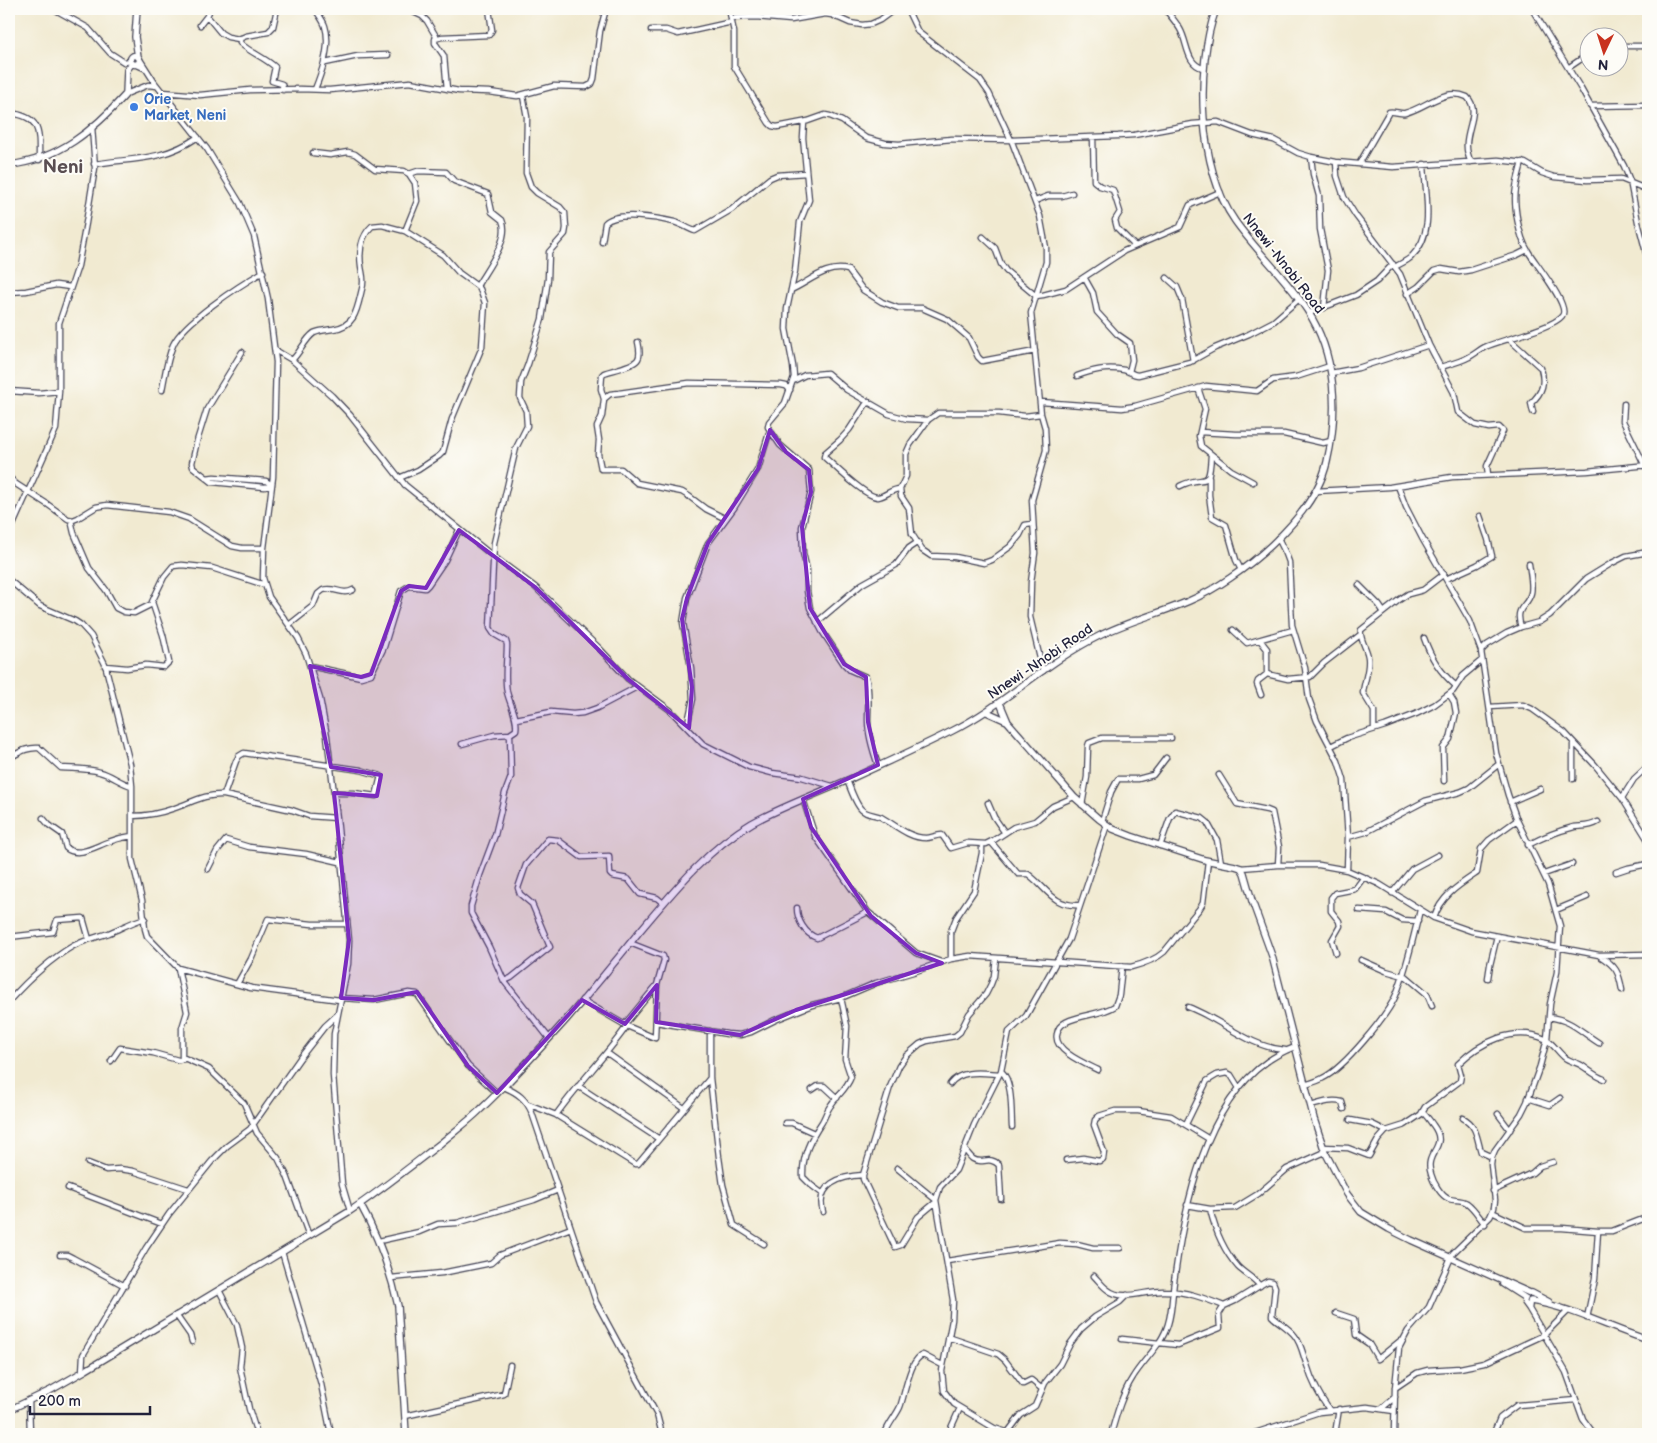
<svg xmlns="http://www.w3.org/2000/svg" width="1657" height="1443" font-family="'Balsamiq Sans',sans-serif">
<rect width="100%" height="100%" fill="#fdfcf7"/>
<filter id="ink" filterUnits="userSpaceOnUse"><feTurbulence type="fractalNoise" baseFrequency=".02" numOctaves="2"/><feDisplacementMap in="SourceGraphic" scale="10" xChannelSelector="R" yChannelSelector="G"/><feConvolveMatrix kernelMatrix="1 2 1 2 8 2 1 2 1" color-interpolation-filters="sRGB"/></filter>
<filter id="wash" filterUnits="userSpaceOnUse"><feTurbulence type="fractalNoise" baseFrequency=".0096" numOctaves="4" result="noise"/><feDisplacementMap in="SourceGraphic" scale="20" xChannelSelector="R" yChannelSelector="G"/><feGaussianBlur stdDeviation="1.12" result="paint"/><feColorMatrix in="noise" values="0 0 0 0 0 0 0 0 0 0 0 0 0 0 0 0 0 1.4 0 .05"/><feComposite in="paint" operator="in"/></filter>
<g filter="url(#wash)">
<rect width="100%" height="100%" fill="#f1ead1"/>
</g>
<g filter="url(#ink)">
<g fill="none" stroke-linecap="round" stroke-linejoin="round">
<defs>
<path id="minor" d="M54 9 88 28 110 53 124 62 131 61
M315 9C318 14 323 20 325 26 331 44 322 72 315 89
M407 9 422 16 427 21 437 38
M729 9 734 32V66L769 123 772 126 777 127 808 121 825 115 830 116 842 121 866 138 885 143 899 144 952 139 1011 140 1118 136 1134 135 1193 124 1218 122 1252 135 1274 140 1298 153 1311 157 1336 162 1393 167 1498 160 1525 163 1542 173 1554 177 1587 180 1621 179 1648 190
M835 9 838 18
M907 9 918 32 980 80 989 93 1012 142 1040 216 1046 248V262L1031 313 1041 414 1045 428 1046 450 1032 500 1035 553 1031 582 1030 617 1043 671
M1165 9C1170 15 1176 22 1180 29 1188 43 1186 64 1203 68
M1532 9 1581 89 1624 166 1630 181 1638 222 1648 260
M207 16 221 33 228 37 239 39 246 36 268 32 273 27 277 9
M731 18 756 17 791 20 825 14 832 15 850 23 862 25 871 24 880 20 895 9
M200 25 207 16 210 9
M651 30H666L678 34 732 22
M240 38V43C251 53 264 57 275 67L272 81 282 84 283 90
M1620 46H1648
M139 58 155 83 207 149 240 203 254 236 268 299 276 362 273 477 264 548 263 578 269 597 298 638 306 654 320 699 327 736 337 818 349 940 348 964 334 1034 333 1075 342 1184 350 1211
M325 63 358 56 388 55
M135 64 144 68
M1568 68 1590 53
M447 89 444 56 435 43V39L442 37 489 35 492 30 489 9
M163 92 200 95 250 90 300 89 330 90 410 82 459 91 489 92 517 96 554 86 586 87 592 84 594 79 600 31 606 9
M126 94 148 85 157 86
M523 96 527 117 526 173 531 187 537 193 560 207 565 213 566 228 565 234 549 252 548 279 542 319 528 364 521 382 520 398 526 411 527 426 516 448 494 543 490 628 494 634 506 641 507 645C507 661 504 676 507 692 510 705 518 717 516 730L510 734 511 777 505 793 495 835 480 875 471 906V913L489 947 504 981 549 1038
M1590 106 1648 105
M9 113C42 116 39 133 39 160
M804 122 803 138 809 200 800 222 795 271 787 309 786 329 793 366 794 377 785 403 769 422 768 427 780 445 809 470 811 492 802 527 803 553 807 570V591L810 608 822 631 844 664 850 670 866 677C870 691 868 705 868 720 868 735 873 751 878 765
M1093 137 1094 181 1100 186 1113 190 1120 212 1115 220 1117 228 1135 246
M313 153 330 155 348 152 355 154 375 169 404 171 409 174 415 183 417 201 405 231
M1311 157 1313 174 1319 196 1320 229 1328 270 1324 308
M1336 162 1337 176 1344 197 1356 216 1400 274 1429 345 1454 393 1458 412 1475 425 1489 428 1499 427 1503 431 1487 466 1488 475
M94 164C134 158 163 161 198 137
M1359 164 1389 112C1395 111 1400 114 1405 113 1426 108 1444 87 1467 97 1484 114 1457 136 1471 162
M409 174 418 171 446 172 454 181 488 194 492 212 502 220C511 239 486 270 477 286
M1035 201 1048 196H1062L1072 193
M983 237 995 248 1001 264 1006 271 1036 296 1043 295 1066 289 1124 251 1180 227 1190 205 1220 192
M602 242 605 223C616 211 658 218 674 222 682 224 688 229 695 231L731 210 770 178 777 175 806 173
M1395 267C1401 263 1408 261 1412 256 1436 233 1425 193 1424 164
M1084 277 1093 293 1097 312 1117 334 1130 343 1132 360 1129 372
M1167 278 1177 287 1182 299 1193 361
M791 290C811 281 825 265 848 270L863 290 882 302 898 308H922L947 319 969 338 978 357 982 361 1035 351
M9 292 26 291 56 285 70 287
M1407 294 1418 287 1434 271 1441 269 1459 272 1471 270 1517 255 1527 250
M1309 313 1356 295 1377 281 1393 264
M1510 340 1541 368C1545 383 1543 392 1531 403L1533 412
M275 350 292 360 332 396 350 415 405 485 489 553 535 587 599 648 628 679 670 710 703 744 749 767 772 773 802 777 832 786
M242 352 207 409 197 441 192 463 193 467 212 482 265 487 272 485
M292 360C300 353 305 339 314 333 320 330 327 330 333 329 356 326 357 309 362 289 365 280 362 274 361 266 359 252 361 236 372 226L382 225 405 231 443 255 459 273 477 286 480 289 485 303 482 347 452 419 443 452 439 456 418 470 399 478
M1440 367C1450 364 1460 362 1469 357 1475 354 1479 350 1485 347 1501 340 1553 328 1562 316 1571 306 1534 262 1528 251 1519 237 1513 205 1516 188 1517 180 1520 171 1522 162
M1331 373 1358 368 1429 345
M1077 376C1093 370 1106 367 1124 370 1129 371 1133 375 1138 375L1190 362 1215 348 1249 334 1274 321 1299 299
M793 381 805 375 827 373 847 390 889 414 907 419 928 420
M1198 388 1205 409 1199 436 1201 446 1231 470 1253 482
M162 390C165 375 167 359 173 345 183 322 240 285 263 272
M9 391 39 393 59 391
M604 399 601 389 602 375 604 373C612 370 634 366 638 359 641 354 639 347 638 342
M868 401 849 430 840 440 825 453 824 457C834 465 866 498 878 497 886 496 891 489 900 489
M1041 402 1122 408 1135 406 1206 386 1257 391 1273 380 1296 377 1330 366
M1624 404 1623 421 1645 466
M1200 432 1236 434H1284L1323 443 1331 441
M9 477 16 484 47 504 68 519 73 520 78 518 96 507 107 505 169 512 189 519 232 546 242 548H264
M1209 477V495L1212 517 1226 525 1236 560 1241 570
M206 478 214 477 266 481 272 485
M1180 486C1206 473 1209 492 1211 455
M1316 491 1390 487 1452 477 1587 471 1648 465
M722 517 706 509 690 497 682 492 637 483 621 469H601L598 454 599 440 597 427 602 416 604 399 610 394 619 393 689 383 781 385 786 386 790 390
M71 520 74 533 89 568 106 590 116 608 124 612 134 613 152 604
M1032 524 1025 525 1020 535 1011 546 992 560 984 563 955 557 931 556 922 550 912 534 909 508 901 496 900 489 906 476V454L910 445 928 420 938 413H999L1025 416 1041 414
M9 534 56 429 59 391V323L78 266 86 223 95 168 92 127
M1278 538 1286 554 1289 562 1292 625 1305 668 1309 699 1317 721 1338 761 1344 780 1348 837 1347 870
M1446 579 1477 565 1492 556 1488 539 1480 516
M9 580 40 606 75 621 81 625 91 636 105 664 130 764 132 786V859L142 900 145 929 147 936 178 968 251 988 340 1000
M1359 585 1379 605 1383 611
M817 622 862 584 896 565 909 548 918 542
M289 625 313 606 318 594 323 590C334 586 342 596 353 590
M1521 627C1514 606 1527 608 1531 593 1533 585 1530 572 1529 564
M1233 630 1247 643 1293 630
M1648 631V633
M1424 638C1431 658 1440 672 1456 686
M1260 640 1267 649V674
M1481 651 1487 645 1507 633 1521 627 1539 622 1550 615 1586 579 1612 563 1626 556 1648 552
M105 666 127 668 146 665 164 667 169 662 163 635 152 602 164 577 173 566 182 565 212 568 265 585
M310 666 361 677 371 674 384 647 401 591 409 586 425 588 428 585 445 560 459 530
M1261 695 1257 684 1258 681 1267 674 1288 679 1310 677 1324 663 1360 635
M1490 707 1523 705 1532 709 1564 732 1595 765 1622 798 1648 840
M516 719 551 712 573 714 583 713 597 708 637 687
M687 727 693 699 691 668 683 623 687 598 708 543 734 508 758 469 770 430
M1374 729V711L1363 693C1364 681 1370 669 1368 657 1367 648 1359 639 1361 630L1399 600 1408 594 1423 590 1444 574
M462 744 494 735 510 734
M1331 746 1347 738 1385 726 1416 714 1434 705 1453 691 1463 676 1482 660
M9 758C19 753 26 747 39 748L61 768C74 769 87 768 100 772 112 775 120 783 132 786
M1219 775 1237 804 1267 810 1272 812 1279 847 1278 865
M1573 779V744
M847 780C851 790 854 800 860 808 865 815 874 814 881 817 895 825 909 838 926 838 931 838 936 835 942 835L951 848 968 843 986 844 994 840 1014 827 1035 821 1053 806 1074 797
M1444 781 1443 748 1450 739 1456 713 1454 702 1449 694
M224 795 236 761 239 756 244 753 361 770 381 776 376 796 354 793H334
M1622 798 1634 779 1648 766
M803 799 815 836 868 912 916 953 941 962
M1510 802 1540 789
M988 803 994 817 1005 833
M1082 805 1087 777 1088 746 1089 743 1102 738H1171
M132 816C147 816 161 813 175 808 193 802 204 794 224 795L292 810 309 816 337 818
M43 818 49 825 62 834 66 848C78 858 96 846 108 842 116 839 124 837 132 836
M1102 821 1111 792 1118 779H1138L1153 775 1166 758
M1348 837 1366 832 1425 801 1460 792 1469 788 1499 764
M991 842 1018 874H1028C1047 888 1053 907 1080 905
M1528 845C1543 837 1558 831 1574 827 1583 826 1590 827 1598 822
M1160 846 1170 818 1175 811 1202 818 1207 822 1217 840 1221 863
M1241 868 1278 865H1319L1347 870 1379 884 1434 918 1471 931 1599 955 1648 954
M208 869 217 851 226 840 249 847 306 854 340 862
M1616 872 1628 868 1648 864
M1544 874 1572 864
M1392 893 1412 869 1438 855
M797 908C797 920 805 934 817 938L868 912
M1359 910 1386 912 1402 920 1418 921
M1556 910 1587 897
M1434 918C1441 896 1459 885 1477 873L1481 849 1489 840 1517 820
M9 937 53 932 57 920 83 918 89 939
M1336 953 1332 940 1340 926 1339 921 1331 911V898L1335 893 1355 889 1364 877
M1600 956C1616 966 1619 972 1622 990
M951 959V931L956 918 974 891 982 853V844
M1361 960 1386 971 1407 977 1427 994 1432 1006
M178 968 186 1007 187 1012 182 1028V1057L209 1069 244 1103 257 1133 278 1158 287 1176 309 1236
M1488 978 1490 965 1497 936
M504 981 511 978 550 947 532 904 520 894 518 888 526 865 548 839 558 840 581 857 609 856 610 874 612 876 628 879 640 894 657 898 663 903
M237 984 251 959 268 919 312 924H347
M341 998 374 1000 409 993 417 994 468 1066 497 1093
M582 1000 627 1026 655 1038 657 985 664 960 663 956 630 943
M9 1001C27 981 49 960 73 946 85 940 97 937 109 933 121 928 132 922 145 918
M1188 1007C1221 1019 1248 1047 1285 1050
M1549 1017C1572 1020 1581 1032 1599 1043
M656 1022 727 1034 740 1035 751 1032 775 1020 812 1005 841 998 876 983 913 972 951 959 970 956 1131 967C1143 964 1155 960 1164 952L1200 908 1203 903 1208 861
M625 1024 657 985
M710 1031V1078L719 1157 723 1185 734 1225 764 1244
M607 1053 684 1108
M111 1061 120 1048 153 1053 178 1060 184 1059
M1098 1070C1086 1064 1053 1051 1057 1034 1058 1028 1062 1024 1066 1022 1082 1014 1101 1015 1115 1006L1119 995 1122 966
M1001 1071C1013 1081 1011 1112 1012 1127
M950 1084C961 1069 982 1073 999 1074
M1305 1085C1311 1083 1318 1081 1323 1078 1344 1068 1387 1016 1396 995 1407 967 1413 939 1420 910
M578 1086 659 1139 710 1078
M504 1087C518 1093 526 1099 532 1113L596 1302 657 1415 662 1434
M812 1090 818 1086H824L837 1098
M1528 1098 1550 1105 1560 1098
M528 1104 556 1115 635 1164H638L659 1139
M1311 1106C1321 1103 1331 1099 1342 1102L1344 1109
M1421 1114 1425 1107 1460 1081 1461 1075 1458 1064C1479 1043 1514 1025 1545 1039 1552 1042 1558 1052 1564 1057 1569 1061 1575 1062 1581 1065 1589 1070 1595 1076 1604 1079
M1498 1114 1510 1130
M556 1115C578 1084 605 1057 627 1026
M1463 1118C1477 1125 1477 1139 1481 1152L1492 1157
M1350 1120 1372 1124 1386 1131
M785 1123H792L814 1133
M1186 1124 1207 1081 1217 1075 1227 1073 1231 1075 1239 1088
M1323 1147 1348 1148 1369 1156 1378 1140 1386 1131 1405 1125 1423 1113C1427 1116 1430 1121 1433 1125 1450 1148 1423 1151 1431 1174 1433 1182 1441 1196 1449 1199 1455 1201 1461 1199 1467 1203 1474 1208 1479 1217 1485 1224
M964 1149C967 1152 970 1157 973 1159 982 1165 989 1155 999 1165L1001 1199
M1066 1160 1083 1158 1099 1161 1103 1159 1104 1152 1094 1125 1095 1120 1099 1116 1115 1111H1138L1171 1116 1209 1139
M88 1163 106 1170 120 1169 133 1171 188 1189
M897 1168 936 1200
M68 1188 162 1224
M1493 1191 1532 1173 1540 1166 1553 1162
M823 1194 811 1185 803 1177C802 1155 810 1140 822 1122 825 1117 827 1110 831 1105 838 1094 846 1090 851 1077L845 1059 847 1026 841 998
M936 1202 918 1217 901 1245 895 1247 863 1179V1175L890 1087 899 1066 906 1056 920 1044 927 1041 955 1036 960 1032 969 1014 986 994 991 984 994 976 996 958
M1187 1205 1210 1209 1235 1208 1258 1194 1287 1169 1325 1152
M1210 1209C1215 1230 1224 1251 1238 1267 1245 1274 1254 1278 1260 1286
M823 1212C815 1184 841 1176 863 1175
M1492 1212 1526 1228H1562L1598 1231H1612L1648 1217
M379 1241 419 1232 438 1224 457 1223 534 1200 558 1190
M282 1252 321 1384 331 1434
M60 1255H67L73 1258 125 1286
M947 1261 1060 1243 1077 1244 1093 1248H1120
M1094 1276C1099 1281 1103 1287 1108 1290 1123 1302 1147 1290 1164 1291 1186 1291 1204 1298 1224 1306L1235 1301 1264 1283 1268 1281 1273 1282 1275 1287 1272 1316C1279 1323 1289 1328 1295 1336 1302 1345 1303 1356 1307 1365 1312 1382 1320 1397 1330 1411
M391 1278 442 1273 491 1263 500 1255 571 1228
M219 1290 237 1325 242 1348 240 1367 249 1409 257 1434
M1525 1299 1524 1302 1529 1309
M1530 1301 1529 1309 1566 1372 1583 1419 1594 1434
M1336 1313 1354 1319 1356 1335 1369 1344 1378 1359 1400 1341
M176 1315 190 1335 192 1342
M1587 1318 1595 1279 1598 1231
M948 1337 998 1354 1005 1360 1023 1384 1031 1380 1042 1389
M1122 1339 1178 1345 1220 1328 1219 1314 1224 1306
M82 1372 83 1355 146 1248 169 1214 212 1161 227 1146 250 1129 300 1058 325 1026 337 1015
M1395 1388 1417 1373 1428 1370 1460 1368 1484 1363 1544 1335 1568 1311
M29 1400 30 1434
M1381 1409 1395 1397
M405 1416 504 1394 510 1365
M1495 1430 1500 1418 1517 1405 1576 1400
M1008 1432 1021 1415 1035 1406 1045 1383 1060 1364 1070 1344 1081 1329 1095 1317 1120 1302 1127 1295
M885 1434C888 1424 896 1416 900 1407 905 1394 910 1358 923 1355L942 1365
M950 1434 951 1428 960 1408
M1013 1434 994 1428 954 1404 944 1391 942 1371 952 1320 953 1300 936 1200 940 1187 956 1170 974 1125 1001 1071 1009 1032 1026 1016 1069 939 1107 825
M1102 1434H1114
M1111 1434C1116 1416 1122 1394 1133 1377 1144 1359 1162 1345 1168 1324 1173 1308 1172 1291 1175 1275 1186 1196 1210 1078 1295 1047
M1252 1434 1319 1412 1367 1407 1394 1411
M1335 1434 1339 1409
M1394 1434 1395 1388 1399 1348 1408 1331 1429 1307 1453 1253 1490 1217 1494 1208 1495 1200 1491 1165 1492 1157 1495 1150 1521 1114 1527 1102 1540 1066 1547 1039 1550 1004 1557 972 1560 926 1548 884 1517 820 1508 795 1496 753 1481 651 1470 621 1422 538 1406 507 1398 486"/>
<path id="major" d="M137 9 135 37 138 57
M130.5 60a4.5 4.5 0 1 1 9 0a4.5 4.5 0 1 1-9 0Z
M9 165C58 160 94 130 126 94L127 70 132 63
M1000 703 1008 722 1074 797 1099 819 1113 829 1131 836 1205 860 1235 866 1241 868 1244 873 1252 901 1272 956 1314 1119 1325 1152 1347 1194 1361 1212 1389 1229 1411 1240 1530 1293
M987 712 1007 721
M360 1204C378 1236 390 1269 398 1306L406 1434
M1503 1284 1525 1298
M1532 1293 1549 1302
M1531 1301C1571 1307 1609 1328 1648 1340
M9 1410 51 1390 86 1370 350 1211C381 1190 411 1166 441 1143 454 1132 469 1121 481 1109 511 1081 539 1050 566 1020 591 991 615 962 639 932 672 893 707 849 752 823 783 806 817 794 848 780 883 764 918 748 952 731 1004 705 1046 662 1099 636 1128 621 1159 614 1189 601 1240 579 1314 518 1327 462 1339 411 1336 354 1307 310 1286 278 1257 252 1235 221 1198 169 1195 67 1216 9"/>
</defs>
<use href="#minor" stroke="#414052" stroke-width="7"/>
<use href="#major" stroke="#414052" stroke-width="8"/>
<use href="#minor" stroke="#fff" stroke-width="4.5"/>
<use href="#major" stroke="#fff" stroke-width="5.5"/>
</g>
</g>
<path fill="#7b2cbf" fill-opacity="0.2" stroke="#7b2cbf" stroke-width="4" stroke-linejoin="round" d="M770 430 786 452 809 470 811 492 802 527 810 608 844 664 866 677 868 722 878 765 803 799 811 827 871 916 916 953 942 963 796 1010 740 1035 656 1022 657 985 625 1024 582 1000 497 1093 468 1066 417 992 374 1000 341 998 349 940 334 793 377 796 381 775 331 767 310 666 361 677 371 674 401 591 409 586 426 588 459 530 535 587 628 679 689 728 692 687 682 619 687 598 708 543 758 469Z"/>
<circle fill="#3f7fe0" stroke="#fdfcf7" stroke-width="2" cx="134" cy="107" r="5"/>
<g text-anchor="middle" stroke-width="4" stroke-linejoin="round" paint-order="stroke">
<g font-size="14" font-weight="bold" fill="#366cbe" stroke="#fdfcf7" text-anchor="start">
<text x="144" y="104">Orie<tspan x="144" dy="16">Market, Neni</tspan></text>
</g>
<g font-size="14" fill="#22223b" stroke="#fdfcf7">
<text transform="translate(1284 263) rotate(52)" y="5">Nnewi -Nnobi Road</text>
<text transform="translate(1040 661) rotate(-34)" y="5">Nnewi -Nnobi Road</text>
</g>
<g font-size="19" font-weight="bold" fill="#5a4e52" stroke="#fdfcf7">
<text x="63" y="173">Neni</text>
</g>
</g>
<rect width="1657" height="1443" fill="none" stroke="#fdfcf7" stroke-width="30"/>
<g transform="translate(1604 52) rotate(184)"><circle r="24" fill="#fdfcf7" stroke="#a5a5ac"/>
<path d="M0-4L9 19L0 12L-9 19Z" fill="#c8321e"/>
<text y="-8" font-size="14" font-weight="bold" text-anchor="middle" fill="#22223b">N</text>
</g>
<path d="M30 1406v8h120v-8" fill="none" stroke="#22223b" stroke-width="2.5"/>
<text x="38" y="1406" font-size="15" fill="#22223b" stroke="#fdfcf7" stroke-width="4" paint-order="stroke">200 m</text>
</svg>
